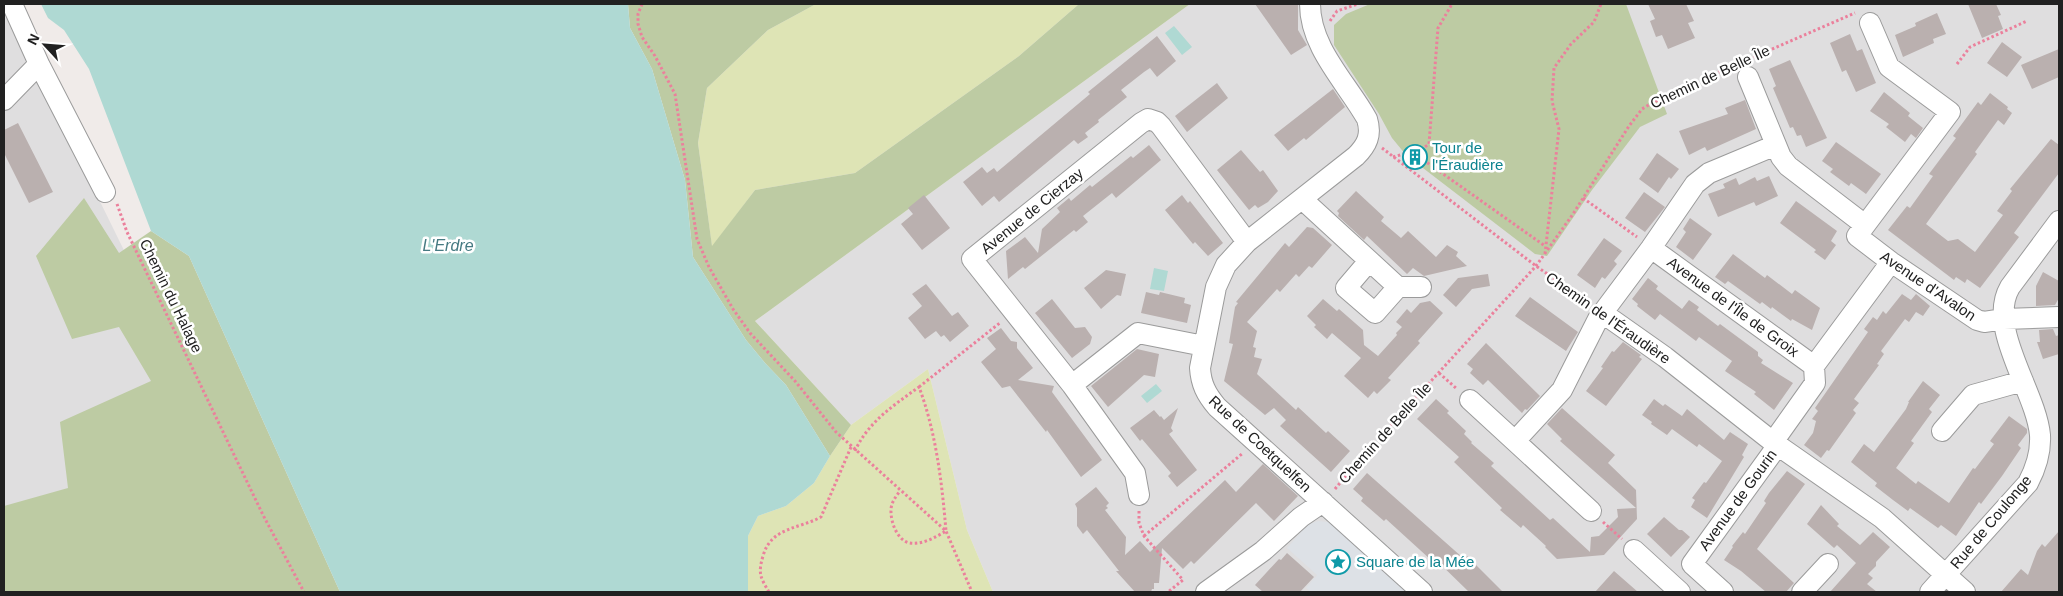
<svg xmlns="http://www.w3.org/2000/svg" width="2063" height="596" font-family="Helvetica,sans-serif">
<rect width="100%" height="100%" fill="#f0ebe9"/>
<path fill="#dfdedf" d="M1190 4H2059V592H993L967 530 928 369 851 425 755 321Z
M4 8 85 171 292 592H4Z"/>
<path fill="#dee4b5" d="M816 4H1079L1019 56 855 173 755 190 712 247 698 143 707 88 768 30Z
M928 369 967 530 993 592H748V536L758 516 786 506 814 483 830 456 851 425Z"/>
<path fill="#bdcba3" d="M628 4H816L768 30 707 88 698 143 712 246 755 190 855 173 1019 56 1079 4H1190L755 321 851 425 830 456 786 385 765 363 746 340 693 257 685 180 652 69 630 28Z
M1370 4H1626L1667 114 1640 127 1592 190 1547 256 1535 254 1406 155 1392 138 1379 114 1334 45V25L1346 14Z
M84 198 119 253 151 231 189 256 340 592H4V506L68 488 60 422 151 381 119 327 72 339 36 256Z"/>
<path fill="#dde1e6" d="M1318 521 1328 522 1334 525 1409 592H1311L1306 588 1317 575 1287 548 1307 525Z"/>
<path fill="#afd9d3" d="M41 4H628L630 28 652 69 685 180 693 257 746 340 765 363 786 385 830 456 814 483 786 506 758 516 748 536V592H340L189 256 151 231 89 69 64 30 48 18Z
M1174 26 1192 47 1182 55 1165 33Z
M1154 268 1168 271 1164 291 1150 289Z
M1156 384 1162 391 1147 403 1141 396Z"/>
<path fill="#bab0af" d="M1255 4H1298V30L1307 45 1291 55Z
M1648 4H1686L1694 21 1688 23 1695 38 1668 49 1662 35 1656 37 1650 21 1655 19Z
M1968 4H1996L2001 15 1998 16 2003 29 1982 38Z
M1937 13 1946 34 1933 39 1934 43 1903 57 1895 35 1916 26 1915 23Z
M1850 34 1857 51 1862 49 1876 83 1856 92 1846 70 1842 72 1830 43Z
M1157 36 1176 61 1157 77 1150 68 1144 72 1121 90 1127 97 1098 120 1099 122 1085 133 1088 137 1078 144 1074 140 999 202 994 196 982 206 963 182 982 167 987 173 994 168 997 172 1090 94 1088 92Z
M2002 42 2022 57 2007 77 1987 63Z
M2059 49V77L2032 89 2021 65Z
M1790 60 1827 138 1806 147 1801 135 1797 136 1793 127 1790 128 1773 88 1776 86 1769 69Z
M1217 83 1228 98 1187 132 1175 116Z
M1333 89 1345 107 1306 140 1304 138 1288 151 1274 135Z
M1884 92 1910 113 1908 116 1923 128 1916 138 1911 134 1905 142 1886 127 1889 124 1870 111Z
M1990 93 2008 107 2007 109 2012 113 2004 125 1998 120 1975 152 1977 154 1926 224 1948 241 1958 239 1975 252 2003 215 1997 211 2012 191 2010 189 2051 139 2059 145V173L2014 233 2019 237 1980 288 1967 279 1965 283 1956 277 1954 280 1888 230 1907 206 1910 208 1933 176 1929 174 1956 138 1953 136 1978 102 1981 105Z
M1745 100 1756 129 1707 151 1705 147 1689 155 1679 131 1728 114 1725 108Z
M18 123 53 192 29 203 4 153V130Z
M1836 142 1881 174 1866 194 1851 183 1849 186 1830 172 1833 169 1822 161Z
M1149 145 1161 160 1116 198 1112 193 1083 216 1088 222 1076 232 1074 230 1025 269 1023 267 1008 279 1006 251 1025 237 1038 253 1042 229 1060 212 1057 208 1069 198 1071 201 1090 185 1092 187 1131 156 1133 158Z
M1241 150 1260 172 1263 170 1278 191 1268 202 1258 208 1255 205 1249 210 1217 170Z
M1657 153 1679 169 1671 179 1669 177 1658 193 1639 179Z
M1769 176 1778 196 1756 206 1754 202 1718 217 1708 194 1725 188 1723 184 1736 178 1739 185 1755 177 1757 181Z
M1356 191 1384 217 1381 221 1401 238 1408 231 1436 257 1447 245 1458 252 1456 256 1467 266 1424 276 1413 268 1407 274 1367 236 1364 240 1338 216 1339 213 1337 211Z
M1644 192 1665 207 1645 232 1625 218Z
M924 195 950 228 922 250 901 224 913 214 908 208Z
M1182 195 1188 203 1190 201 1223 243 1208 256 1195 242 1193 244 1165 210Z
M1796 201 1837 231 1831 241 1836 245 1825 260 1814 252 1816 250 1780 223Z
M1690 218 1712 234 1693 260 1676 247 1686 232 1683 229Z
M1307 227 1313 228 1332 245 1312 268 1309 266 1299 277 1296 274 1280 292 1277 289 1247 322 1257 331 1253 347 1256 348 1254 357 1262 359 1257 374 1296 410 1298 407 1326 433 1328 431 1350 451 1331 472 1280 426 1286 420 1274 408 1265 415 1224 381 1233 344 1229 343 1235 307 1238 303 1236 302 1285 243 1289 247Z
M1604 238 1622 251 1614 261 1617 264 1605 279 1602 277 1595 288 1577 275Z
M1733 254 1765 278 1767 275 1792 294 1795 290 1820 308 1812 330 1792 319 1791 321 1772 307 1771 309 1762 302 1760 304 1728 281 1725 284 1715 277Z
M1106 270 1126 274 1121 296 1117 295 1101 309 1084 288Z
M2043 272 2059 281V298L2055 305 2036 306V286Z
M1488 274 1490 286 1472 289 1456 307 1443 295 1458 278Z
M1648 278 1658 286 1656 289 1682 309 1689 300 1699 307 1697 310 1718 326 1720 324 1758 352V356L1763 360 1761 363 1793 383 1774 410 1754 394 1756 392 1725 371 1732 361 1699 337 1696 341 1660 314 1655 320 1637 306 1638 304 1632 299Z
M926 284 952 316 958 312 969 326 950 342 944 335 941 337 936 331 925 339 908 318 922 306 912 294Z
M1146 292 1159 295 1160 292 1185 298 1184 303 1191 305 1187 323 1141 313Z
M1902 294 1911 300 1916 294 1930 306 1923 316 1916 312 1909 322 1905 319 1881 351 1884 354 1877 364 1879 365 1854 399 1859 403 1853 410 1856 413 1829 451 1827 450 1821 458 1804 445 1813 433 1816 421 1812 419 1818 411 1815 408 1868 332 1864 329 1873 317 1877 320 1883 311 1886 314Z
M1530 297 1578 332 1566 351 1515 316Z
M1052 299 1075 328 1085 327 1092 337 1090 344 1072 358 1035 313Z
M1323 299 1337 311 1339 309 1363 330 1364 345 1378 356 1397 335 1396 333 1402 327 1396 322 1407 309 1411 313 1420 303 1430 301 1443 313 1418 341 1420 343 1388 378 1391 380 1377 394 1374 391 1368 398 1344 376 1361 358 1332 333 1327 339 1314 327 1316 325 1307 316Z
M1001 328 1011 341 1017 342V348L1033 368 1018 380 1054 386 1052 392 1102 460 1081 477 1047 430 1046 432 1010 386 1002 388 981 362 996 349 987 338Z
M2053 329 2056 336 2059 335V354L2043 359 2037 342H2040L2039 330Z
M1623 342 1641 355 1639 357 1642 359 1606 406 1586 391 1603 368 1601 367 1612 351 1614 352Z
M1486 343 1540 396 1527 410 1525 409 1522 413 1488 380 1483 385 1470 373 1473 369 1467 364Z
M1137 349 1159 354 1155 377 1144 375 1108 407 1091 386Z
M1923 381 1940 395 1929 409 1932 412 1911 441 1914 443 1896 468 1916 484 1918 481 1949 503 1973 468 1975 469 1994 444 1990 441 2009 416 2027 429V433L2018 445 2021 448 2002 476 1981 504 1979 502 1956 536 1941 525 1938 528 1910 508 1908 511 1893 500 1875 486 1877 483 1851 462 1864 444 1874 452 1906 409 1909 402H1908Z
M1436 399 1449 411 1447 413 1466 431 1464 434 1472 442 1471 443 1494 463 1491 466 1550 520 1553 518 1590 552 1591 537 1599 536 1618 517 1617 509 1636 508 1560 441 1562 439 1547 424 1562 408 1615 455 1608 463 1636 490 1637 519 1604 555 1557 559 1545 547 1546 546 1523 525 1521 528 1500 510 1502 508 1454 462 1459 457 1417 419Z
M1654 399 1663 406 1665 404 1682 416 1687 409 1724 440 1730 432 1748 444 1742 455 1744 457 1707 518 1691 507 1695 500 1692 498 1704 482 1706 483 1722 461 1699 444 1697 447 1672 429 1667 435 1651 424 1652 422 1642 415Z
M1178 408 1171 428 1173 431 1169 434 1197 470 1177 487 1168 476 1171 473 1142 439 1140 441 1130 428 1154 410 1160 417 1161 416 1164 420Z
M1263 464 1298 496 1274 521 1256 503 1194 564 1191 561 1183 569 1162 548 1159 583H1154V589H1152L1151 592H1135L1116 571H1119L1087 530 1083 534 1077 526V508L1075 504 1096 487 1109 503 1106 506 1108 508 1105 510 1126 537 1125 555 1140 541 1150 552 1225 480 1236 492Z
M1787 471 1805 484 1757 549 1794 583 1786 592H1766L1741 571 1724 560 1733 547 1732 546 1743 532 1745 534 1766 503 1764 501 1769 493Z
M1367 473 1462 557 1465 554 1503 592H1469L1433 557 1431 560 1386 519 1384 521 1361 501 1363 498 1353 489Z
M1821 505 1839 524 1837 526 1860 545 1873 532 1890 547 1876 562V566L1868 574 1873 578 1867 584 1877 592H1830L1856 563 1837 545 1834 548 1807 524Z
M1664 517 1679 530H1682L1690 537 1671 557 1647 534Z
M2059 531V592H2001L2021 569 2028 575 2037 551 2042 544 2045 547Z
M1287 553 1314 577 1300 592H1263L1255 585 1279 559 1281 560Z
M1614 571 1638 592H1595Z"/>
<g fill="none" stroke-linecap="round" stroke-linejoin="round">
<defs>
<path id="minor" d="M12 4 39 64 105 192
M1310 4C1310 48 1347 83 1367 119 1372 135 1367 145 1356 156L1247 242 1226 265 1216 287 1200 368C1201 384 1206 394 1217 407L1422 592
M1870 23 1889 67 1950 112 1857 236 1891 262 1977 320 1984 322 2004 319 2059 317
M1748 77 1781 157 1788 166 1865 225
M4 100 39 64
M1302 199 1398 287H1421
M1651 248 1814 366
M1369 261 1346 288 1375 313 1398 287
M1604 314 1665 357 1773 442 1882 518 1965 592
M1072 385 1138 333 1204 346
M1470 400 1591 511
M1942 431 1973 395 2023 381
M1515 441 1562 390 1598 319 1651 248 1695 184 1709 173 1776 145
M1773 442 1815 383 1814 366 1891 262
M1139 495 1135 473 1072 385 972 259 1141 123 1148 119 1157 122 1161 126 1247 242
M1634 550 1680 592
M1206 592 1263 551 1301 517 1323 502
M1723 592 1692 564 1778 445
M1802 592 1828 564
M1930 592 2028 483C2036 468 2041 452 2040 435 2036 391 1986 328 2010 287L2059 221"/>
</defs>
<use href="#minor" stroke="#9b9b9b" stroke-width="22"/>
<path stroke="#eb809c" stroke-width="3" stroke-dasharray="2.5 2.5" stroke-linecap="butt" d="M642 4 638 14V24L642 37 655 56 675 94 697 239 709 267 733 309 750 333 795 381 836 432 946 531 972 592
M1330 21 1337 11 1358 4
M1749 59 1855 13
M1957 64 1970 47 2027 21
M1382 148 1536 266 1589 303
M1415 154 1545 246
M1393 157 1407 153 1415 154 1429 144 1438 28 1452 4
M1583 198 1637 237
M117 204 127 232 263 515 304 592
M1545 254 1559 129 1552 101 1554 68 1571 44 1594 22 1601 4
M1439 373 1457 389
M919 387 1001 322
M855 451C868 422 894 405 919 387 936 432 942 483 946 531 936 537 922 545 910 543 896 541 888 516 892 504 894 499 897 495 900 491
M1335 489 1358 461 1536 266 1573 214 1629 126 1642 109 1652 103 1734 65
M1139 511V523L1144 536 1183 580 1168 592
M1603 522 1622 539
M1144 536 1243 453
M769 592C760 577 758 573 763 556 771 527 799 529 821 517L851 447"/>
<use href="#minor" stroke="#fff" stroke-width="20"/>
</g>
<defs>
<symbol id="building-ring" viewBox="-11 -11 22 22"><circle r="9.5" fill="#fff" stroke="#0f9aa8" stroke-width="1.5"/><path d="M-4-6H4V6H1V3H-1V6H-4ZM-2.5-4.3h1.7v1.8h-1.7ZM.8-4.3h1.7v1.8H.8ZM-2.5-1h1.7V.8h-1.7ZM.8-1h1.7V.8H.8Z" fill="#0f9aa8"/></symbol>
<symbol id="sight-ring" viewBox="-11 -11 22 22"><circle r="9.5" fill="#fff" stroke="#0f9aa8" stroke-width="1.5"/><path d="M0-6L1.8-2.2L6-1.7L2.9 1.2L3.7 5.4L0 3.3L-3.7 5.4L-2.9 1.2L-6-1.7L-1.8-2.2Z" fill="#0f9aa8"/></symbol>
</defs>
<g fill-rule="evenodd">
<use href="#building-ring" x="1401" y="143" width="28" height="28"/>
<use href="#sight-ring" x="1324" y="548" width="28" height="28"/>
</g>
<g text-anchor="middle" stroke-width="5" stroke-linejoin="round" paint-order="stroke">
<g font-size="15" fill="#212121" stroke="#fff">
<text transform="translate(1710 77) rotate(-25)" y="5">Chemin de Belle Île</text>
<text transform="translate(1032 211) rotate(-39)" y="5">Avenue de Cierzay</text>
<text transform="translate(1928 286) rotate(34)" y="5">Avenue d'Avalon</text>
<text transform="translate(171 296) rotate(64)" y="5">Chemin du Halage</text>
<text transform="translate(1733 307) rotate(36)" y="5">Avenue de l'Île de Groix</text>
<text transform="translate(1608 318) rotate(35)" y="5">Chemin de l'Éraudière</text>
<text transform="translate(1385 433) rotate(-48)" y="5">Chemin de Belle Île</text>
<text transform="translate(1260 444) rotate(43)" y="5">Rue de Coetquelfen</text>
<text transform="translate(1738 500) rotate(-54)" y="5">Avenue de Gourin</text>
<text transform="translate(1991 522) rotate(-50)" y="5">Rue de Coulonge</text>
</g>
<g font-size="15" fill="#0d838f" stroke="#fff" text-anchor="start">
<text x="1432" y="153">Tour de<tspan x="1432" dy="17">l'Éraudière</tspan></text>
<text x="1356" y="567">Square de la Mée</text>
</g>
<g font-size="16" font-style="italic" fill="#467a82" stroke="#fff">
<text x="448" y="251">L'Erdre</text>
</g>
</g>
<rect width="2063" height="596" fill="none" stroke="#212121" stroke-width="10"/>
<g transform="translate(45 45) rotate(296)" stroke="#ffffff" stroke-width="4" paint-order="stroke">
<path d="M0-4L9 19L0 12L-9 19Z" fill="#212121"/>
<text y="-8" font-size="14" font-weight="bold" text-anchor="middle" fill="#212121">N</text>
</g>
</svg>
